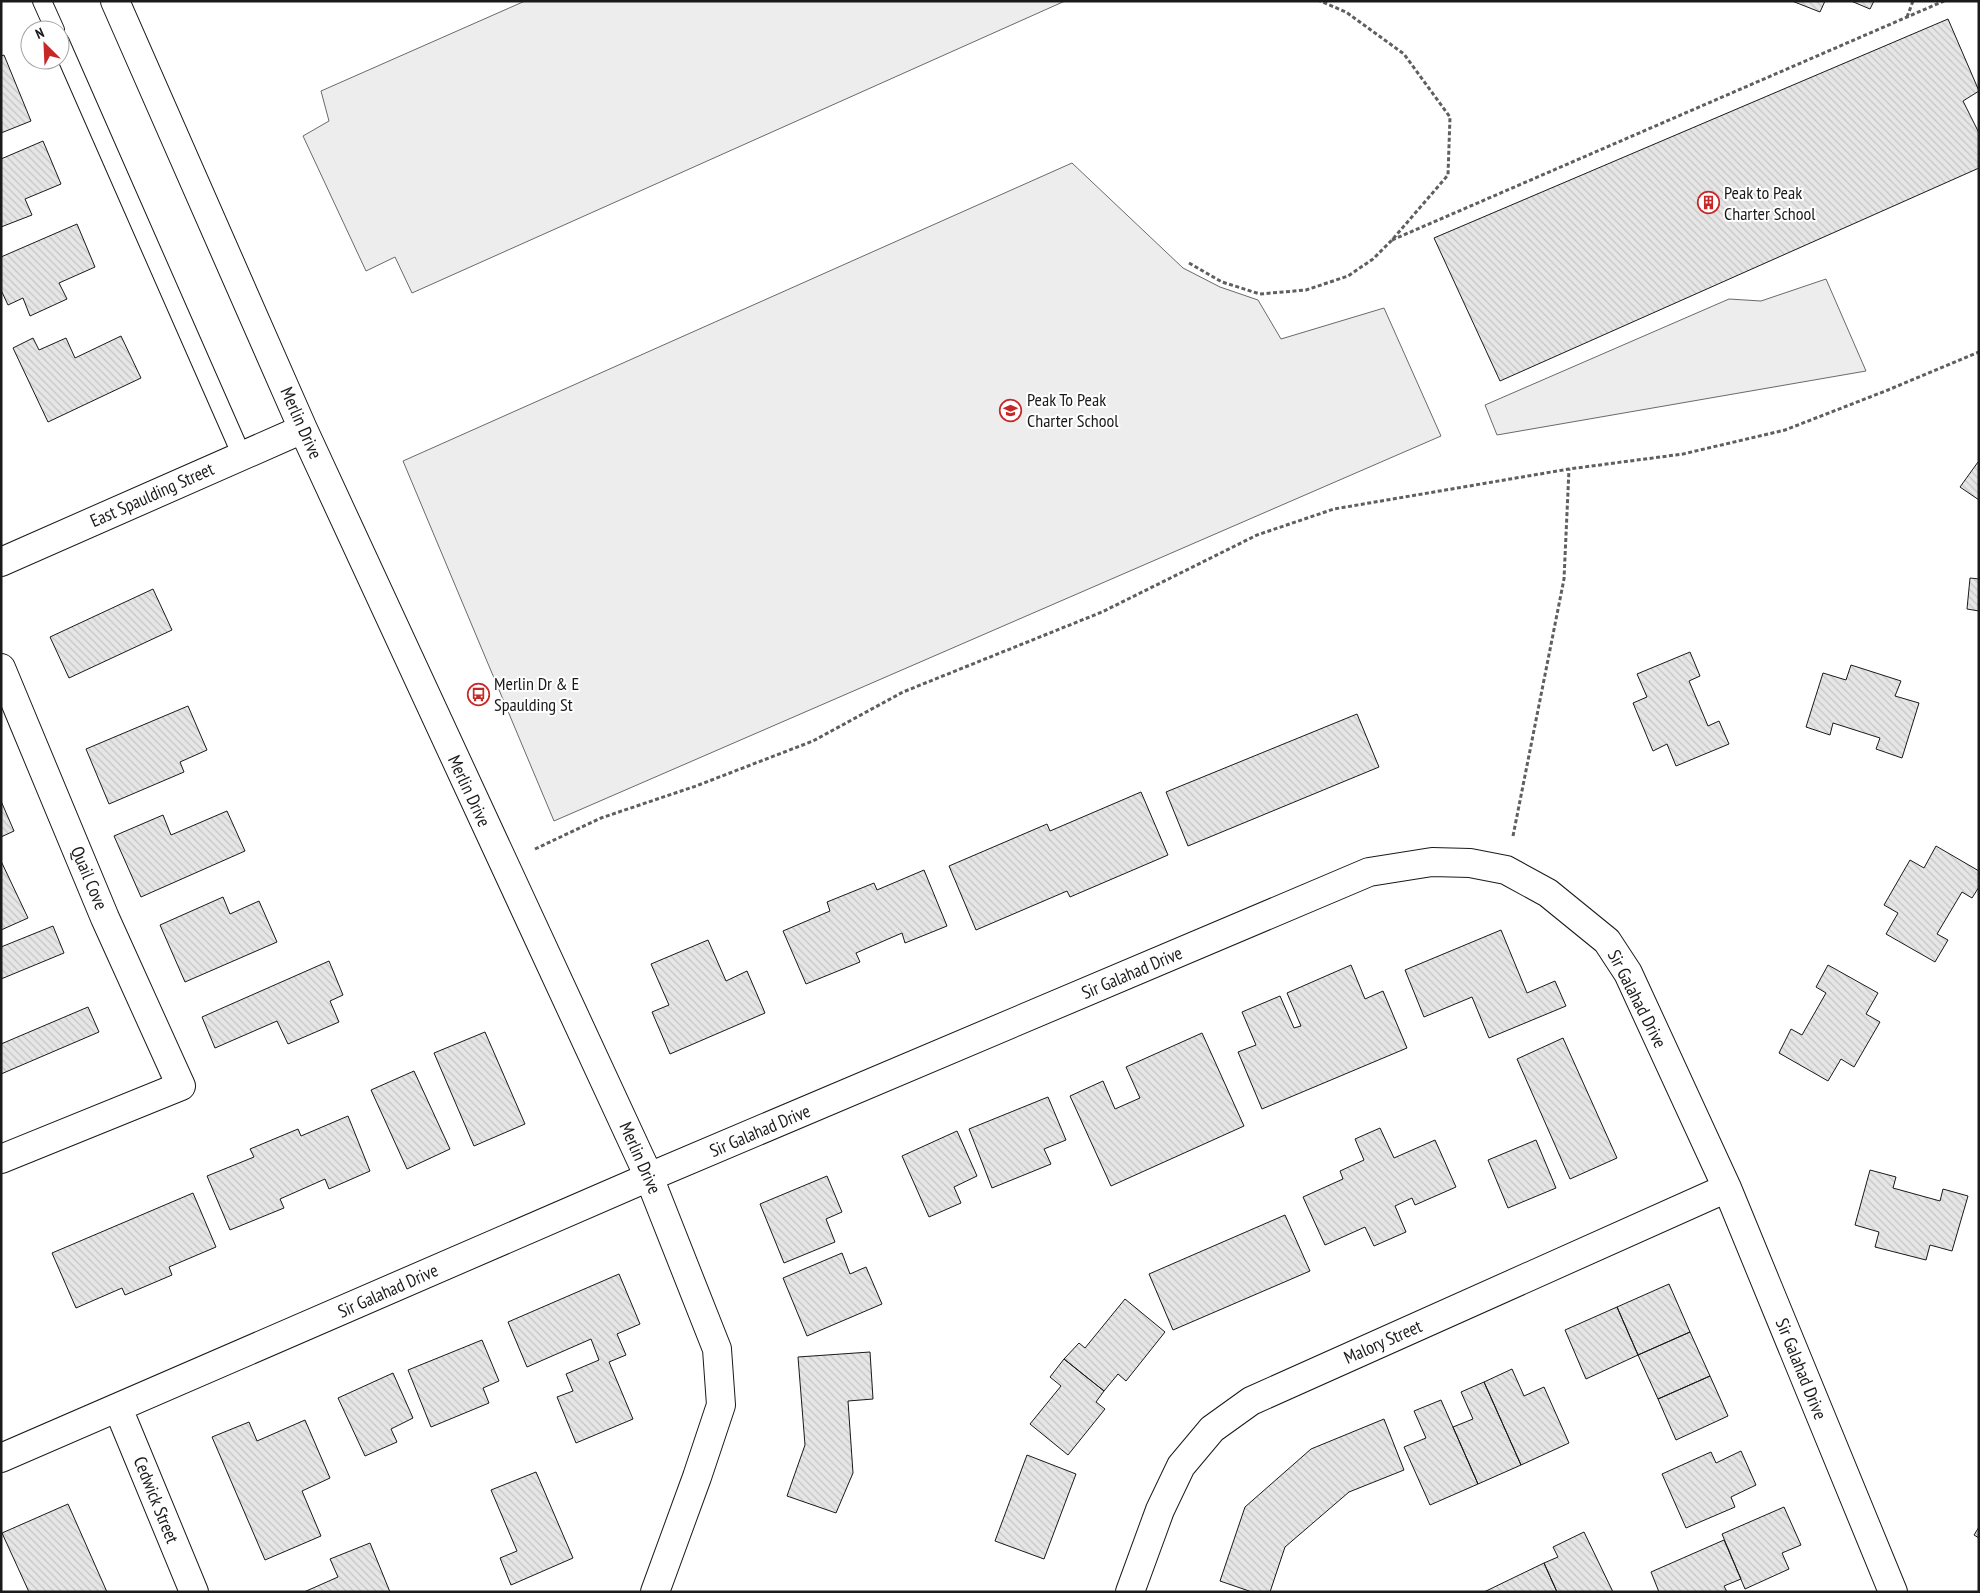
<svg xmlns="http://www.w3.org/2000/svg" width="1980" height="1593" font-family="'PT Sans Narrow',sans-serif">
<defs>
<pattern id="building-back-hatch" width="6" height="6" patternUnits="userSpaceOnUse" patternTransform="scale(1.25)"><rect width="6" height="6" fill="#e6e6e6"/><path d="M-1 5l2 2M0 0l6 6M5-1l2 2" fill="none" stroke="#c5c5c5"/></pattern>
</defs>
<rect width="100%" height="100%" fill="#fff"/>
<path fill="#ededed" stroke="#6a6a6a" d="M525 1H1065L412 293 395 257 366 271 303 136 329 121 321 91Z
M1072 163 1183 268 1220 287 1258 300 1281 339 1384 308 1441 436 554 821 403 461Z
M1826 279 1866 371 1497 435 1485 405 1729 299 1761 301Z"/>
<path fill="url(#building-back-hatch)" stroke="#1a1a1a" d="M1792 1H1825L1820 12Z
M1851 1H1874L1870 9Z
M1948 19 1979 91 1963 101 1979 133V168L1500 381 1434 238Z
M4 55 31 121 1 133V56Z
M43 141 61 184 25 199 32 215 1 227V159Z
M77 224 95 267 59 283 67 299 30 316 23 298 8 305 1 290V257Z
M121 336 141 378 48 422 13 348 33 338 39 350 66 338 75 358Z
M1978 462H1979V500L1960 487Z
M1970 578 1979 579V611L1967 609Z
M153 589 172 630 69 678 50 637Z
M1690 652 1700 676 1689 681 1708 726 1719 721 1729 744 1676 766 1667 744 1653 751 1633 703 1647 697 1637 674Z
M1851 665 1901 681 1895 696 1919 703 1902 758 1876 749 1880 738 1833 723 1830 735 1806 727 1823 673 1846 680Z
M188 706 207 750 180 762 184 772 109 804 86 749Z
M1357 714 1379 767 1188 846 1166 792Z
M1141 792 1168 855 1070 897 1067 891 976 930 949 866 1047 824 1050 831Z
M1 801 14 831 1 837Z
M227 811 245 851 141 897 114 836 163 815 171 835Z
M1936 846 1979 871V887L1972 898 1962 892 1937 934 1948 940 1935 962 1886 934 1898 913 1884 905 1910 860 1924 868Z
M1 861 28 918 1 930Z
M924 870 947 926 905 943 902 933 856 953 860 962 806 984 783 931 830 911 827 902 874 883 877 890Z
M223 897 230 914 259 901 277 942 185 982 160 925Z
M53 926 64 953 1 979V947Z
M1501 930 1527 993 1555 981 1566 1006 1489 1038 1472 997 1424 1017 1405 970Z
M708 940 726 981 747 971 765 1013 670 1054 652 1012 669 1005 651 964Z
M329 961 343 995 330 1001 339 1022 288 1044 277 1021 215 1048 202 1017Z
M1351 965 1365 999 1383 991 1407 1048 1262 1109 1238 1052 1256 1045 1242 1012 1280 996 1294 1028 1301 1026 1287 993Z
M1828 965 1878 993 1866 1014 1880 1022 1854 1067 1841 1059 1828 1081 1779 1053 1791 1029 1802 1035 1826 993 1816 987Z
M88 1007 99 1032 1 1074V1044Z
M485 1032 525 1124 474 1146 434 1053Z
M1202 1033 1244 1126 1111 1186 1070 1096 1103 1081 1115 1109 1140 1098 1126 1067Z
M1563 1038 1617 1158 1570 1179 1517 1059Z
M414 1071 450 1149 407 1169 371 1090Z
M1048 1097 1066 1140 1044 1149 1051 1164 992 1188 969 1129Z
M348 1116 370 1171 329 1189 325 1179 280 1199 284 1208 230 1230 207 1176 254 1157 250 1149 298 1129 301 1136Z
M1380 1128 1394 1158 1435 1140 1456 1187 1415 1205 1412 1198 1395 1206 1406 1232 1374 1246 1365 1227 1325 1245 1303 1197 1343 1179 1340 1171 1364 1160 1355 1139Z
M957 1131 977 1176 954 1187 961 1203 929 1217 902 1156Z
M1536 1140 1556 1188 1508 1208 1488 1160Z
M1870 1170 1896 1177 1893 1188 1940 1201 1943 1189 1968 1196 1952 1251 1930 1245 1926 1260 1875 1247 1879 1232 1855 1225Z
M827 1176 842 1212 826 1219 835 1242 784 1263 760 1204Z
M193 1193 216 1247 169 1267 172 1275 125 1295 122 1288 76 1308 52 1253Z
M1285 1215 1310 1271 1173 1330 1149 1274Z
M842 1253 850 1274 866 1267 882 1304 807 1336 783 1278Z
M619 1274 640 1324 617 1334 626 1355 609 1362 633 1419 576 1443 557 1397 573 1391 566 1374 599 1360 591 1339 527 1367 508 1322Z
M1669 1284 1690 1332 1638 1355 1617 1307Z
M1125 1299 1165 1332 1126 1381 1118 1374 1104 1391 1064 1359 1079 1343 1085 1348Z
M1617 1307 1638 1355 1586 1379 1565 1330Z
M1690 1332 1710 1376 1658 1399 1638 1355Z
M482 1340 499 1381 483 1388 489 1403 431 1427 408 1370Z
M870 1352 873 1399 848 1401 853 1473 836 1513 787 1496 805 1445 798 1357Z
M1064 1359 1104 1391 1096 1402 1105 1409 1068 1455 1030 1424 1061 1386 1050 1377Z
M1512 1369 1524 1396 1544 1387 1569 1443 1521 1465 1484 1382Z
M393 1373 413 1418 391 1429 397 1442 365 1456 338 1398Z
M1710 1376 1728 1416 1676 1440 1658 1399Z
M1484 1382 1521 1465 1478 1484 1453 1427 1473 1419 1461 1392Z
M1441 1400 1478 1484 1430 1505 1404 1447 1426 1438 1414 1411Z
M1384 1419 1404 1470 1349 1492 1285 1547 1270 1592H1252L1220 1581 1245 1507 1311 1449Z
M305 1420 330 1478 302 1491 321 1536 265 1560 212 1437 249 1422 257 1441Z
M1741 1451 1756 1485 1731 1497 1735 1507 1686 1528 1662 1474 1711 1452 1716 1463Z
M1027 1455 1076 1474 1044 1559 995 1541Z
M536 1472 573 1558 511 1585 500 1558 517 1551 491 1490Z
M68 1504 107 1592H29L2 1533Z
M1784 1507 1801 1545 1782 1553 1789 1569 1745 1589 1722 1534Z
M1979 1527V1538L1974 1535Z
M1584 1532 1613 1592H1557L1544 1563 1558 1557 1553 1547Z
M1724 1540 1741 1579 1724 1586 1727 1592H1659L1651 1572Z
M370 1543 390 1592H304L338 1577 330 1559Z
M1544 1563 1557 1592H1484Z"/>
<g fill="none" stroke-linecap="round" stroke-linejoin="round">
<defs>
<path id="lane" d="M42 1 55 30
M60 42 242 456"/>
<path id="street" d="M115 1 303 429 649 1177 717 1349 721 1405 697 1477 655 1592
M1 562 303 429
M1 668 105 918 181 1086 1 1159
M118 1408 194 1592
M1 1458 649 1177 1369 872 1432 862 1470 863 1506 870 1548 893 1607 941 1628 973 1727 1188 1893 1592
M1130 1592 1160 1510 1181 1466 1212 1429 1251 1401 1727 1188"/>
</defs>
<use href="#lane" stroke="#1a1a1a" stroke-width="20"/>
<use href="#street" stroke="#1a1a1a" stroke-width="30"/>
<path stroke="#5f5f5f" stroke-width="3" stroke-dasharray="4 2.5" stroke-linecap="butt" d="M1907 17 1913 1
M1392 240 1944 1
M1189 263 1222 282 1260 294 1306 290 1348 276 1373 259 1392 240 1448 175 1450 117 1404 54 1346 12 1320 1
M1513 836 1564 579 1569 469
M535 849 601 818 696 786 813 741 903 692 1102 612 1257 535 1334 509 1569 469 1683 454 1785 430 1888 390 1979 352"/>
<use href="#lane" stroke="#fff" stroke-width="18"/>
<use href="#street" stroke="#fff" stroke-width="28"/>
</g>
<defs>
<symbol id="building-ring" viewBox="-11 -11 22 22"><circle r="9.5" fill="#fff" stroke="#c62828" stroke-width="1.5"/><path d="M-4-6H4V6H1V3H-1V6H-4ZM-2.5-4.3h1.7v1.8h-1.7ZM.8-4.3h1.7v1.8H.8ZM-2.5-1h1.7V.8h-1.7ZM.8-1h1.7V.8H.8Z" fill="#c62828"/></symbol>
<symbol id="school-ring" viewBox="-11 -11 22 22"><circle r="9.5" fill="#fff" stroke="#c62828" stroke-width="1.5"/><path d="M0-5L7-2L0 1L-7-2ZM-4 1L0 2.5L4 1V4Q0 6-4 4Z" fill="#c62828"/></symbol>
<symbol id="bus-ring" viewBox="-11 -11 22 22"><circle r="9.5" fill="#fff" stroke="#c62828" stroke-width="1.5"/><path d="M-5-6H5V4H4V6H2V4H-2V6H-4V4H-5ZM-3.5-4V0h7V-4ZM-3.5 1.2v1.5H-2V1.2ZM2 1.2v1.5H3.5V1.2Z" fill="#c62828"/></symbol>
</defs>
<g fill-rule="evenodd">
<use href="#building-ring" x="1696" y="190" width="25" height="25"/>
<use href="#school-ring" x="998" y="398" width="25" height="25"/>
<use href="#bus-ring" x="466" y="682" width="25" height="25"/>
</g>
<g text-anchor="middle" stroke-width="4" stroke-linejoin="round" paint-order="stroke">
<g font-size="18" fill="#1a1a1a" stroke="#fff" text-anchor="start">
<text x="1724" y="199">Peak to Peak<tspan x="1724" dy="21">Charter School</tspan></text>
<text x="1027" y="406">Peak To Peak<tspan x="1027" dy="21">Charter School</tspan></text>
<text x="494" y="690">Merlin Dr &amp; E<tspan x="494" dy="21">Spaulding St</tspan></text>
</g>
<g font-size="18" fill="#1a1a1a" stroke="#fff">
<text transform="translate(301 423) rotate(66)" y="6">Merlin Drive</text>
<text transform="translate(152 495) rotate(-24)" y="6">East Spaulding Street</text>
<text transform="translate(469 791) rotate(65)" y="6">Merlin Drive</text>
<text transform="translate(89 878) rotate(67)" y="6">Quail Cove</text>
<text transform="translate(1132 973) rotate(-23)" y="6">Sir Galahad Drive</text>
<text transform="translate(1637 999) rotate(63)" y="6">Sir Galahad Drive</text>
<text transform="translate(760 1131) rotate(-23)" y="6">Sir Galahad Drive</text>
<text transform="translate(640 1158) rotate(66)" y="6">Merlin Drive</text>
<text transform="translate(388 1291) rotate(-24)" y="6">Sir Galahad Drive</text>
<text transform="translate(1383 1342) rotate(-24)" y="6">Malory Street</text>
<text transform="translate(1801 1369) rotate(68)" y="6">Sir Galahad Drive</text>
<text transform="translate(156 1500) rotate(68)" y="6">Cedwick Street</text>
</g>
</g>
<rect width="1980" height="1593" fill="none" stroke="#1a1a1a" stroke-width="5"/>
<g transform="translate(45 45) rotate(336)"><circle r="24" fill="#ffffff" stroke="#a3a3a3"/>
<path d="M0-4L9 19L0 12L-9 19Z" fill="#c62828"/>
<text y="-8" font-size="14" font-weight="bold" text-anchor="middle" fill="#1a1a1a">N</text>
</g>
</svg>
